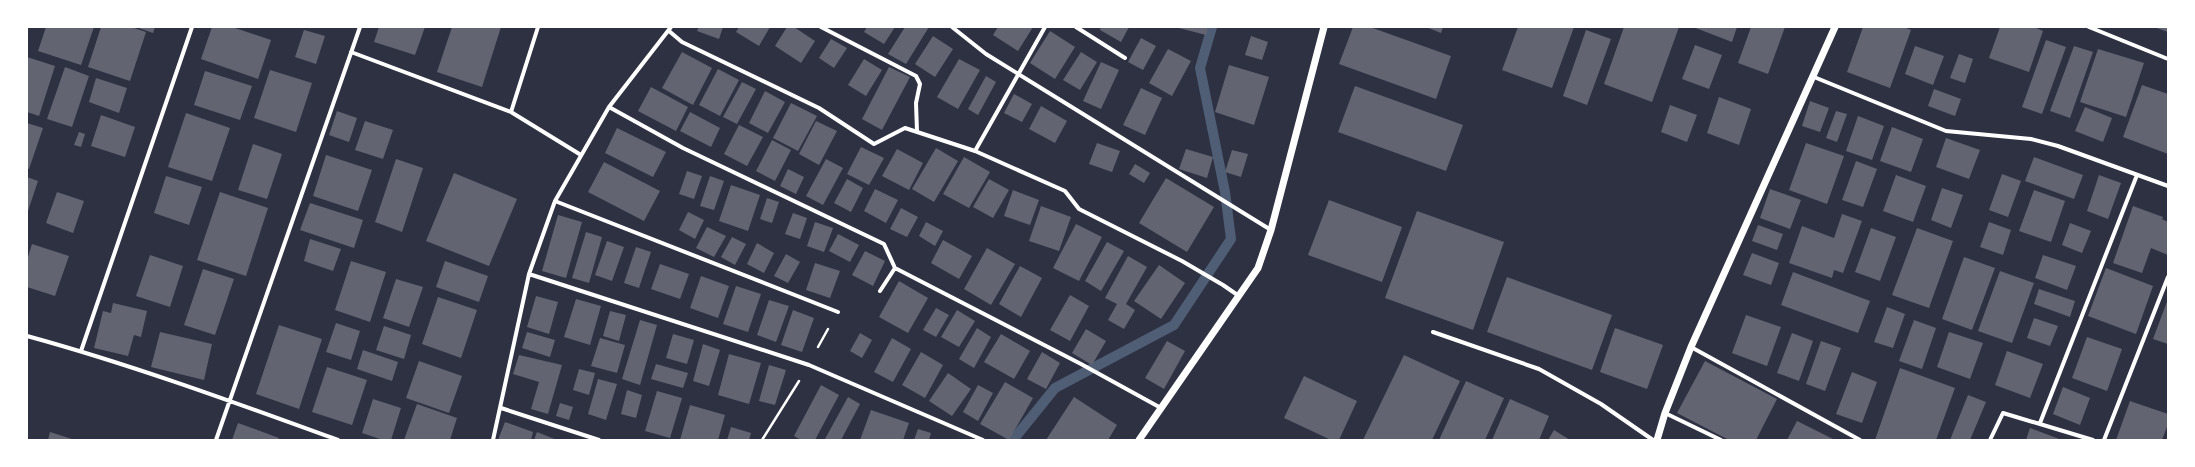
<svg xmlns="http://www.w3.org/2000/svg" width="2195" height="467" font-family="'Alegreya Sans',sans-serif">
<rect width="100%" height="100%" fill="#2d3142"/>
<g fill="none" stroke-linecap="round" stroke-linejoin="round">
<path stroke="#4f5d75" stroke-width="10" d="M1013 440 1055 388 1174 325 1231 239 1225 192 1200 68 1212 27"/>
</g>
<path fill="#626471" d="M46 27H94L81 65 38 51Z
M101 27H131L146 32 130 81 88 67Z
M136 27H155L153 33Z
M212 27H232L271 40 258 79 201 59Z
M379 27H425L415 55 374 42Z
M452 27H501L482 87 437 72Z
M699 27H723L719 39 697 31Z
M739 27H770L759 46 736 32Z
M787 27H794L815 41 801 63 775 46Z
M867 27H895L884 44 864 32Z
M905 27H929L906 64 888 54Z
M998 27H1033L1018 51 993 35Z
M1101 27H1129L1121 42 1100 30Z
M1175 27H1208L1206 35Z
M1353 27H1370L1451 56 1436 99 1339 64Z
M1426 27H1443L1441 33Z
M1518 27H1574L1552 88 1502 70Z
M1624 27H1679L1652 102 1604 84Z
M1693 27H1737L1732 42Z
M1751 27H1785L1768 74 1738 63Z
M1863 27H1904L1911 30 1890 88 1847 72Z
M2000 27H2034L2043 31 2029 72 1989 58Z
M2154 27H2168V32Z
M304 30 325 36 316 64 295 57Z
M1586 30 1611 39 1587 105 1563 96Z
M1050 31 1075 47 1055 79 1030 63Z
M933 36 953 49 935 77 915 64Z
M1251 36 1268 42 1262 60 1245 55Z
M1141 38 1156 46 1143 70 1128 62Z
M831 39 847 48 834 68 819 58Z
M2046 40 2066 47 2042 114 2022 107Z
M1695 45 1722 55 1709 89 1682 79Z
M1915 46 1944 56 1933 85 1905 74Z
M2074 46 2093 52 2070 118 2050 111Z
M1168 49 1191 61 1172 96 1149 83Z
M2098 49 2144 63 2126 117 2080 102Z
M682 52 712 68 693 105 662 88Z
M1081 52 1097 62 1080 90 1063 80Z
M1959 54 1973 59 1965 83 1950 78Z
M27 57 55 66 39 116 27 112Z
M864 59 882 70 866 96 848 85Z
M959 59 980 70 958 109 937 97Z
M1101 62 1119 70 1101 109 1083 101Z
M1229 65 1269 77 1254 125 1215 112Z
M65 67 89 76 72 127 47 119Z
M889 67 910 77 882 130 862 119Z
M718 69 739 80 720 116 699 105Z
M270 70 312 83 296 132 254 118Z
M205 71 252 86 240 120 194 105Z
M986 76 996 82 978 115 968 109Z
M96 78 127 88 119 113 89 102Z
M742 82 756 89 737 124 723 117Z
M2142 85 2168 94V154L2123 137Z
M1355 86 1463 125 1446 171 1338 132Z
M651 87 688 107 676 131 638 111Z
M1141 88 1162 98 1145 135 1123 125Z
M1934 89 1961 99 1955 116 1928 106Z
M765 91 785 102 768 133 749 123Z
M1014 94 1032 104 1022 122 1004 113Z
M1719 97 1751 109 1739 145 1707 133Z
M1810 101 1829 108 1820 132 1802 126Z
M791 103 817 116 798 151 773 138Z
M1670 105 1697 115 1687 142 1661 132Z
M1041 106 1067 121 1055 143 1029 129Z
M2085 107 2112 118 2103 142 2075 131Z
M337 111 357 118 349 142 329 135Z
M1836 111 1847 114 1837 142 1826 138Z
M690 112 720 128 711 147 680 131Z
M186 113 230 128 212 181 168 167Z
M101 115 135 127 125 157 91 146Z
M1858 116 1884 126 1872 160 1846 151Z
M365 121 393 130 383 159 355 150Z
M816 121 837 131 819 165 799 154Z
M27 123 43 128 29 169H27Z
M739 125 763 137 747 166 724 154Z
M1892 127 1923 139 1911 172 1880 161Z
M617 128 666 152 653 177 605 153Z
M79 132 85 134 81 147 74 145Z
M1946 138 1980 150 1969 179 1936 167Z
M772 140 791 150 775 181 756 171Z
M1097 143 1120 151 1112 172 1089 164Z
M1806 143 1844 156 1827 204 1789 190Z
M253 144 282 154 267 199 238 190Z
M861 147 884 158 869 185 847 174Z
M936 148 958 161 934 202 912 189Z
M897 149 923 163 909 190 882 176Z
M1186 149 1213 157 1207 178 1179 169Z
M1232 150 1248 154 1241 177 1225 172Z
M326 155 372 170 358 211 313 196Z
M964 157 990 172 969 208 943 194Z
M2034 157 2083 175 2074 199 2025 181Z
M396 159 423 168 402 232 375 222Z
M826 159 843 168 823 205 806 196Z
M1856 161 1877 169 1863 207 1842 200Z
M604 162 660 191 644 221 588 192Z
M1135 164 1150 173 1144 183 1129 174Z
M788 169 804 177 796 194 780 186Z
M687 171 702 176 694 199 679 194Z
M454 173 517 199 489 266 426 241Z
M2002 174 2021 181 2008 217 1989 210Z
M1896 175 1926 186 1913 222 1883 211Z
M2099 175 2121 183 2108 219 2087 211Z
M166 176 202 187 189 225 154 213Z
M710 176 724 181 714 210 700 206Z
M27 177 38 181 27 214Z
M1166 178 1214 207 1187 252 1139 223Z
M847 179 863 188 851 212 834 203Z
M989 179 1009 190 993 218 973 207Z
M731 185 760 195 748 231 719 221Z
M1942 188 1963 195 1951 228 1931 220Z
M875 189 898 200 886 223 864 211Z
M1770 189 1801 200 1790 229 1760 218Z
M1013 190 1039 200 1030 225 1004 216Z
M2034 190 2065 201 2051 242 2019 231Z
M57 192 84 201 73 233 46 223Z
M220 192 268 208 246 276 197 260Z
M767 198 779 202 772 223 760 219Z
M1329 200 1402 227 1382 282 1308 255Z
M310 203 363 220 354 248 300 230Z
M1041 206 1071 217 1059 251 1029 241Z
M2133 206 2163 217 2162 219 2168 222V255L2151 248 2142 273 2113 263Z
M901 208 918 217 907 237 890 229Z
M1417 211 1504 242 1473 330 1385 298Z
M688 212 704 220 695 239 679 230Z
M793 213 807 218 800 239 785 234Z
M1842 214 1862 221 1843 273 1834 270 1832 278 1789 263 1802 226 1834 238Z
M558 215 582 222 566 278 542 271Z
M815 222 833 228 824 252 807 246Z
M926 222 943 231 935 246 919 236Z
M1989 222 2011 230 2003 255 1980 247Z
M2070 223 2091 231 2082 253 2062 245Z
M1076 224 1102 237 1079 281 1053 268Z
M1758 225 1783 234 1777 250 1752 241Z
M707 227 726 236 714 257 696 248Z
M1871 228 1896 237 1880 281 1855 272Z
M1917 228 1953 241 1929 308 1892 295Z
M586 232 602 237 589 283 572 278Z
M838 234 859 245 850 262 829 251Z
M732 237 746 244 735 265 721 257Z
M310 239 341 249 333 271 304 261Z
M943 240 972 256 959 279 931 263Z
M607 241 624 247 612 281 595 275Z
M1107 242 1124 251 1101 291 1085 281Z
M757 243 774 253 764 273 747 264Z
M32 244 69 256 55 296 27 287V260Z
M636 247 651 252 639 288 624 283Z
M987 248 1015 264 991 305 964 289Z
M865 251 885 261 873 286 852 275Z
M1752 253 1779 263 1771 285 1743 275Z
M786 254 800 262 788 283 774 276Z
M150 255 183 266 170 307 136 296Z
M2043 255 2076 266 2067 290 2035 278Z
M1128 256 1147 267 1126 304 1135 310 1124 329 1108 320 1117 304 1105 298Z
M1964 257 1995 268 1972 330 1942 319Z
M351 261 386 272 370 322 335 310Z
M445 261 488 276 479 302 436 287Z
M815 263 840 271 830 298 806 290Z
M660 264 689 274 680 299 651 289Z
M1159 265 1185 283 1161 319 1134 301Z
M1020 266 1042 278 1021 317 999 304Z
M2106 268 2153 286 2136 334 2088 316Z
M203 269 234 279 215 335 184 325Z
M2000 271 2034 283 2012 343 1978 331Z
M1793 272 1870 301 1858 333 1781 305Z
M701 276 729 286 718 318 690 308Z
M1507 277 1612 315 1592 370 1487 332Z
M396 279 423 287 409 327 383 318Z
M899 281 928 298 908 333 879 317Z
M736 286 761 294 748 332 723 324Z
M2039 289 2075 301 2070 317 2034 304Z
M1070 295 1089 306 1070 341 1050 330Z
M536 296 558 302 549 334 527 327Z
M438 297 477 310 461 358 422 344Z
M576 299 601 306 590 345 564 337Z
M2168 299V344L2153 339Z
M769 300 789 306 776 342 757 335Z
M113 303 147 311 141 337 134 335 128 356 94 348 103 311 111 313Z
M1887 307 1905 314 1893 348 1874 342Z
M936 308 949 315 936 337 923 330Z
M793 310 814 318 802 352 781 345Z
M957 310 975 321 959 347 941 337Z
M610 311 626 315 619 341 603 336Z
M1746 315 1781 327 1767 366 1732 353Z
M2034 318 2058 326 2050 346 2027 338Z
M640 320 657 325 640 385 622 379Z
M1914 320 1936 328 1922 369 1899 361Z
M336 323 360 331 351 360 326 352Z
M279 325 322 339 299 409 256 394Z
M384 326 411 335 404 359 376 350Z
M977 328 991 337 974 368 959 359Z
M1615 328 1663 345 1647 389 1600 372Z
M1086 329 1106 341 1092 365 1072 353Z
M160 332 212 344 204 380 151 367Z
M527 332 555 340 550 357 522 348Z
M1949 332 1983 343 1970 379 1937 367Z
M860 333 872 340 862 358 850 351Z
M1792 333 1813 341 1799 381 1777 373Z
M673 334 694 340 687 364 666 358Z
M1001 334 1030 351 1014 379 984 362Z
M2087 337 2122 349 2107 391 2072 378Z
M600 338 625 345 617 373 591 366Z
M892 338 911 349 893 382 874 372Z
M1167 341 1185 351 1164 389 1145 378Z
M1821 341 1841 348 1825 391 1806 384Z
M703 344 720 350 709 386 693 381Z
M363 350 398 362 392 381 357 369Z
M2007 351 2043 364 2030 398 1995 385Z
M921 352 943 365 925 398 902 385Z
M1042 352 1060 363 1046 389 1027 379Z
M729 354 761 363 749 404 718 395Z
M519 355 562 365 548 414 531 409 539 382 513 374Z
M1404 355 1460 381 1432 440H1363Z
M419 361 462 376 449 413 406 398Z
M1705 361 1777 399 1756 440H1729L1677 413Z
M656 364 688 373 683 388 651 379Z
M769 365 786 370 775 405 759 401Z
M327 367 367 380 352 425 312 412Z
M1900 368 1955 388 1936 440H1875Z
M579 369 595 373 589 395 573 390Z
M1852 372 1877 382 1862 423 1836 414Z
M948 373 971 389 952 416 929 401Z
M1304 376 1357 401 1339 440H1331L1284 418Z
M598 379 617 384 606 420 588 414Z
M1466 381 1504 398 1485 440H1439Z
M1005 382 1033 398 1009 440 980 424Z
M821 385 839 395 815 440H801L794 436Z
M978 385 993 393 978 421 963 412Z
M2063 387 2090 398 2080 425 2053 414Z
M627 390 642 395 636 418 621 414Z
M657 391 682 398 670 438 645 431Z
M1968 395 1986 402 1970 440H1950Z
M848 397 860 404 841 440H828L825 439Z
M1074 397 1117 425 1108 440H1046Z
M373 399 401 408 391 440H383L362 433Z
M1510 399 1549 416 1539 440H1492Z
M2130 401 2168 414V424L2162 440H2116Z
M560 403 573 407 569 420 556 416Z
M417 404 457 418 450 440H404Z
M690 405 725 415 718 440H680Z
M871 410 909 423 903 440H860Z
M1797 421 1835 440H1787Z
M505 422 533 432 531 440H498Z
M238 423 279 438 278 440H232Z
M731 427 751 433 749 440H727Z
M2030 428 2062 440H2026Z
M918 429 931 433 929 440H914Z
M1554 430 1570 440H1548Z
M50 432 75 440H48Z
M537 432 557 440H534Z"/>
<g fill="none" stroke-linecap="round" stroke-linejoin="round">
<path stroke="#fff" stroke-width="2.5" d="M818 347 828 329
M762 440 799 381"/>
<path stroke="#fff" stroke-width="4" d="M821 27 916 76 920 84 916 103 917 131
M952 27 986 54 1271 230
M1076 27 1125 58
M2089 27 2168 59
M669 31 682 42 819 108 874 144 905 128 975 151 1065 191 1079 209 1182 261 1223 285 1239 296
M351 52 511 112 581 155
M1814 77 1946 131 2031 139 2058 146 2168 186
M609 107 683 148 884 244 895 268 880 291
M511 112 538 27
M975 151 1045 27
M555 201 838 312
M895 268 1081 364 1161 408
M529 274 809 365 983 440
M1433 332 1539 369 1601 404 1653 440
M27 336C133 365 236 403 338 440
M1691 347 1860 440
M81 351 192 27
M501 408 599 440
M1665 413 1721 440
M2040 423 2137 175
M216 440 360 27
M493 440 529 274 555 201 609 107 671 27
M1990 440 2003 413 2093 440
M2104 440 2168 277"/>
<path stroke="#fff" stroke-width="7" d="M1139 440 1258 268 1271 230 1324 27
M1657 440 1665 413 1691 347 1835 27"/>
</g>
<rect width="2195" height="467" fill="none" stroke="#ffffff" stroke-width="56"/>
</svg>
